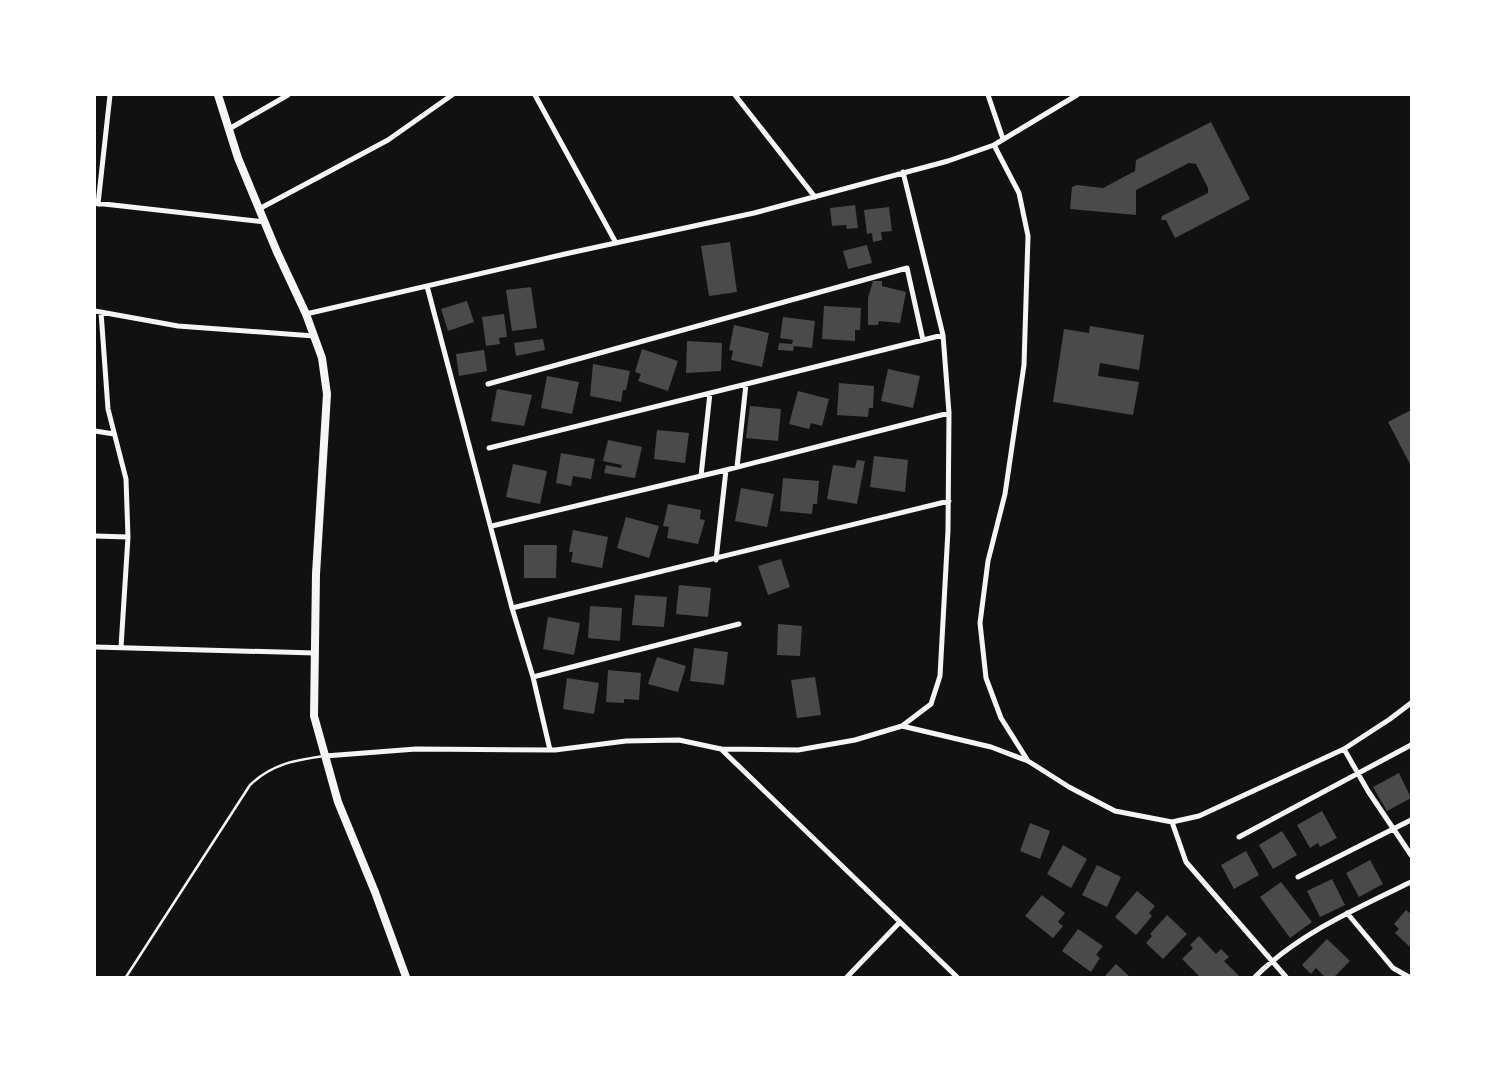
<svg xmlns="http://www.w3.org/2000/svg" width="1506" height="1072" font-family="Karla,sans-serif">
<rect width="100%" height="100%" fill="#111"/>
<path fill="#4a4a4a" d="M1211 122 1250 199 1175 238 1166 220H1161L1162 216 1208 193V188L1196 164 1189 163 1136 190V215L1070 209 1072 187 1077 185 1103 188 1135 171 1136 160Z
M855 205 858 228 847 229 846 225 832 226 830 208Z
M889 207 892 231 881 232 882 240 873 242 872 233 867 234 864 210Z
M730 242 737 292 709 296 701 246Z
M867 245 872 263 848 269 843 251Z
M873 281H882V286L906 292 900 323 879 321 878 325H868V298Z
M531 287 537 328 512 331 506 290Z
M467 301 474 322 448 331 441 309Z
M824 306 861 308 860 330H855V341L822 339Z
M504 314 507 337 499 338 500 344 486 346 482 317Z
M783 317 815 321 812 348 794 346 793 351 778 350 779 343 792 344 793 340 780 338Z
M734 325 769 333 762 367 731 360 733 351 729 350Z
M1090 326 1144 335 1139 370 1100 363 1098 376 1139 382 1133 415 1053 402 1064 329 1089 333Z
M543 339 545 350 516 356 514 343Z
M687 341 722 343 721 371 686 373Z
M642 349 678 361 668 391 638 381 641 374 635 372Z
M484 350 487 371 459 376 456 354Z
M593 364 630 371 626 390H623L621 402 590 396Z
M888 369 920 376 913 408 881 401Z
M547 376 579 382 572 414 541 408Z
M839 383 874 386 873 408H869L868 417 837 415Z
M497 389 532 395 524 426 491 421Z
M798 391 829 399 822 426 811 423 809 429 789 424Z
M750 406 781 409 778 441 746 438Z
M1411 410V466L1388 422Z
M657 430 689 433 685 463 654 459Z
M608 440 642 447 635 478 604 473 606 465 621 468 622 465 603 461Z
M561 453 595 459 591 479 573 476 571 486 556 483Z
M874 456 908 460 905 492 870 487Z
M857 460 865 461 857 504 827 499 833 465 855 468Z
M513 464 547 471 540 504 506 497Z
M783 478 819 481 817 504H813L812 514 780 511Z
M741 488 774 494 767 527 735 521Z
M668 504 701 510 700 519 705 520 698 544 667 538 669 527 663 526Z
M626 517 659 526 649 558 617 548Z
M573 530 608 537 602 568 571 562 573 552H569Z
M524 545H557L556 578H524Z
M781 559 790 587 768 595 758 566Z
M679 585 711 588 708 617 676 614Z
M635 595 667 597 664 627 632 625Z
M590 606 622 608 620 641 588 638Z
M548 617 580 623 574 655 543 649Z
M778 624 802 626 800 656 777 655Z
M694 648 728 652 724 685 690 681Z
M657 657 686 666 678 692 648 684Z
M608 670 641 673 639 700 624 699V703L606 702Z
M815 677 821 715 797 718 791 680Z
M567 678 599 683 594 714 563 709Z
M1399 773 1411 798 1387 811 1373 787Z
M1322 811 1337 838 1320 847 1318 843 1310 848 1297 825Z
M1030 823 1050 831 1040 859 1020 851Z
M1282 831 1297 855 1273 869 1259 845Z
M1063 845 1087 859 1071 888 1047 874Z
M1246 851 1259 875 1234 889 1221 865Z
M1370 860 1383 884 1359 897 1346 873Z
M1097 865 1121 877 1107 907 1082 895Z
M1332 879 1345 905 1320 917 1307 891Z
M1281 882 1312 922 1290 938 1260 897Z
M1137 891 1155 906 1149 913 1152 916 1136 935 1115 917Z
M1042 895 1065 913 1058 922 1063 926 1053 938 1025 916Z
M1406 910 1411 914V948L1395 933 1399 929 1394 924Z
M1167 915 1187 934 1163 959 1146 943 1152 936 1150 934Z
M1078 929 1103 946 1096 955 1100 958 1091 972 1062 951Z
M1199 936 1216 954 1221 949 1229 957 1224 961 1240 977H1200L1182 959 1193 948 1190 945Z
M1327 939 1350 961 1334 977H1325L1316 968 1311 974 1302 965Z
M1116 964 1130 977H1104Z"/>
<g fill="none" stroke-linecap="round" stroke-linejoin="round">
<path stroke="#f5f5f5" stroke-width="2.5" d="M126 977 250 785C272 764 295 760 324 756"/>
<path stroke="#f5f5f5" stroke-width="5" d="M535 95 616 243
M735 95 815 197
M988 95 1003 139
M229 129 288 95
M994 145 1019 193 1028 236 1024 365 1005 494 988 561 980 623 986 678 1001 718 1028 761
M95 203 265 222
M98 204 110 95
M259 209 388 140 452 95
M427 286 512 608 949 501
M95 311 178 326 314 336
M101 312 108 409 126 479 128 537 121 647
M306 314 565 254 754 213 948 161 994 145 1077 95
M488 384 907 268 923 340
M95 431 114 434
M489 448 943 335
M737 467 746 384
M701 476 710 393
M492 526 726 470 949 413
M95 536 128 537
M716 560 726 470
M512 608 533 677 550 750
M95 647 315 653
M533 677 739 624
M902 726 991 747 1028 761 1069 787 1115 811 1172 822 1199 816 1344 749 1390 719 1411 703
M721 749 957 977
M1344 749 1368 791 1411 855
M325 756 416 749 555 750 626 741 679 740 721 749 798 750 855 740 902 726 931 704 940 676 948 530 949 413 943 335 903 172
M1172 822 1186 862 1286 977
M1239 837 1411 745
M1298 877 1411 820
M1347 913 1393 968 1409 977
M847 977 900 922
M1255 977C1298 934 1357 908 1411 882"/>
<path stroke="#f5f5f5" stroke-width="8" d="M218 95 238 158 277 252 306 314 322 358 327 394 316 574 314 716 338 802 375 892 406 977"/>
</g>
<rect width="1506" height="1072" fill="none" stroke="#ffffff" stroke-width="192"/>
</svg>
